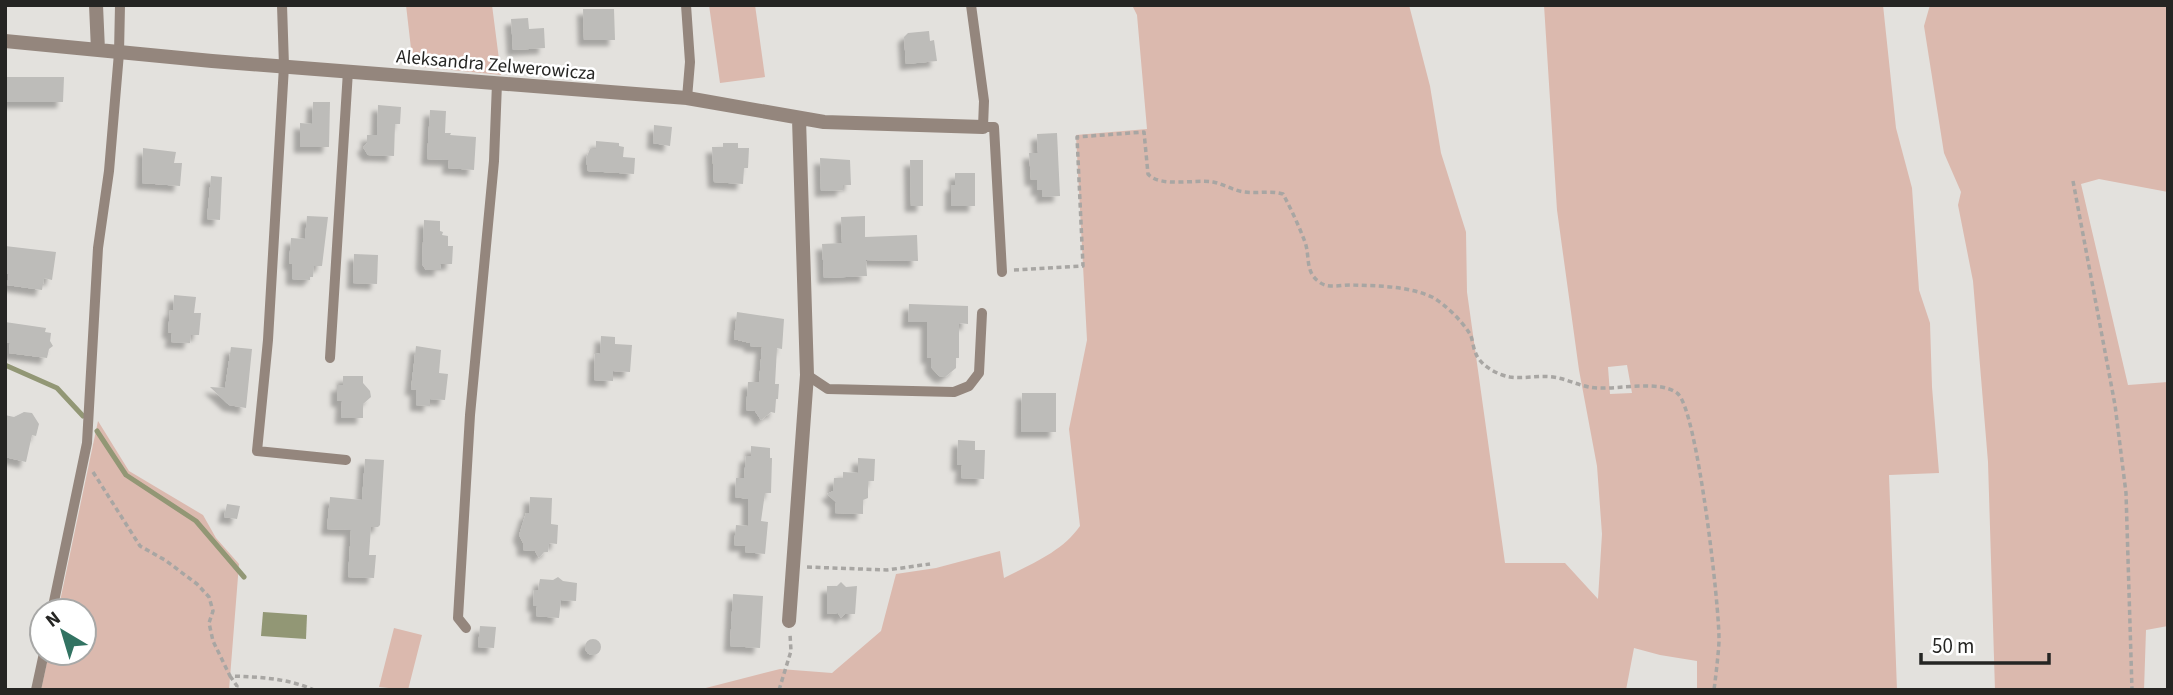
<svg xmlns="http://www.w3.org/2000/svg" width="2173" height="695" font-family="'Source Sans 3',sans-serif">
<defs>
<filter id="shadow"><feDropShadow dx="-6" dy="6" stdDeviation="2" flood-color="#0004"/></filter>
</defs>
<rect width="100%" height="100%" fill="#e3e1dd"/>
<path fill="#dbb9ae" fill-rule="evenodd" d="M406 5H492L501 75 413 66Z
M709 5H755L765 77 720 83Z
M1132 5H1409L1430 86 1441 153 1466 232 1467 292 1505 563H1565L1598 599 1602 534 1597 466 1579 370 1557 210 1544 5H1883L1896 128 1912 188 1919 290 1930 323 1932 387 1939 473 1889 475 1897 690H1697V661L1660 655 1634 648 1626 690H698L780 669 832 673 881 631 896 574 936 568 1000 551 1004 578C1031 564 1062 552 1080 526L1069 429 1087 340 1076 135 1147 129 1137 15ZM1627 365 1632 393 1610 394 1608 367Z
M1930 5H2168V192L2099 179 2081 184 2128 385 2168 382V626L2146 630 2144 690H1995L1988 462 1973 281 1958 205 1961 192 1944 153 1924 26Z
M98 421 129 471 203 515 216 538 239 564 229 690H41L49 653H84V611H58Z
M394 628 422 635 408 690 379 687Z"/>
<path fill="#929775" d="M263 612 307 615 306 639 261 636Z"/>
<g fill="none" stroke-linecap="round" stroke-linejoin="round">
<path stroke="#929775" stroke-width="5" d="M5 365 57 388 83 416
M97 431 126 475 196 521 244 577"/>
</g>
<path fill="#bdbcb9" filter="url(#shadow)" d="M583 9H614L615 40H584Z
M528 18 529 29 544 28 545 48 513 50 511 19Z
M929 31 930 41 934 40 937 61 906 64 904 37 908 33Z
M5 77H64L63 102H5Z
M313 102H330L329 147H300V123L312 124Z
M378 105 401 107 400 124H395L394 156 368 155 363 147 367 143V135H377Z
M430 110 446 111 445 133H451L450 135 476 137 474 170 448 168 449 160 427 159Z
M654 125 672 127 670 146 653 143Z
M1057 133 1060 196 1042 197V190H1037V180H1031L1029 153H1038L1037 134Z
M596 141 619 143V146L624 147 623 157 635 158 634 174 588 171 586 159 590 149H596Z
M723 143H738V148H749L748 168H744L743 184 714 182 712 147H723Z
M143 148 176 152 174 163H182L180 186 142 183Z
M820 158 850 160 851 185H843V190L821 191Z
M910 160H923V206H911Z
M955 173H975V206H951V185H955Z
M211 176 222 177 220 220 207 219Z
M307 216 328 217 322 266H314L313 277H310V280L292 279V264L289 263 291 238 305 239Z
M865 216V237L917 235 918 261 866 260 867 276 824 278 822 244 842 243 841 217Z
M424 220 440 221V231L443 232 442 235 448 236V246H453L452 264H440L441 270H426L422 264Z
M5 246 56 252 52 280 44 278 42 290 7 285 9 274 5 273Z
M354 254 378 255 377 284 353 283Z
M174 295 196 297 194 313H201L199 335H191L190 343 171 342 172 333 168 332 170 310 173 311Z
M909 304 968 306V324L959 323V358H956V368L945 377 939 376 931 367V358H927V322H908Z
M737 312 784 319 782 349 777 348 775 384H779L778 399H776L775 413 771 412 761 420 755 411 746 410 748 382H759L762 347 750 346V343L734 339Z
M5 322 46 328 45 332 51 333 50 341 53 346 49 349 47 358 9 353 10 343 5 342Z
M601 336 615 337V344L632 345 630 372 613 371V381L594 380 595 353 600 354Z
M416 346 441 350 439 373 448 374 445 400 430 399V406L416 405V390L411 389Z
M231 347 252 349 246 408 229 405 210 387 225 388Z
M343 376H363V383L370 391 371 397 363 404V418H341L342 401H337V385H343Z
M1022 393H1056V432H1021Z
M24 412 32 413 39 424 36 436 32 435 26 462 5 457V415L14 417Z
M958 440 975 441V450H985L984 479 961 478 962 465H957Z
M751 446 770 448V458H772L771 493H765L761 521 768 522 765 554 745 552 746 546 734 545 736 525 748 526V499L735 497 736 478H744L746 456H751Z
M858 458 875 459 874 481H868V498L863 500V514L835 513 836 502 827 494 833 491 834 478H843V472L858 473Z
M365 459 384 460 380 525 378 527H371L369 555H376L374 578 348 577 351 530 327 529 330 497 362 500Z
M530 497 552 498 551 524 558 525 557 544 549 543 548 552H544L539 558 535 551 523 550V543L519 535 526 513H529Z
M227 504 240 506 237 519 224 517Z
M558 577 563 581 577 583 576 601 561 600 559 618 536 616 537 606H533L534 590H538L540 579 553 580Z
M841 582 846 587 857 586 855 614H845L841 618 838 613 827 614V586H837Z
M733 594 763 596 760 648 730 646Z
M480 626 496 627 494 648 478 647Z
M585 647a8 8 0 1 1 16 0a8 8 0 1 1-16 0Z"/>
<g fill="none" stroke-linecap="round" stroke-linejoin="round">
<path stroke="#a8a6a3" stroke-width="3.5" stroke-dasharray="5 3.5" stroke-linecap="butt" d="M2073 181 2115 405 2126 493 2132 690
M1014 270 1083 266 1077 137 1144 132 1148 174C1160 188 1195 179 1213 182 1224 184 1234 191 1245 192 1258 194 1270 190 1283 194 1291 209 1299 226 1305 242 1310 256 1305 271 1318 281 1328 290 1341 284 1354 285 1379 286 1408 286 1432 297 1445 304 1462 321 1470 334 1473 340 1473 348 1476 354 1481 366 1498 375 1510 377 1525 379 1538 375 1553 377 1569 379 1582 388 1599 388 1621 389 1659 380 1677 393 1697 406 1720 610 1719 642 1718 658 1716 674 1714 690
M93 472 140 546 165 560 197 584 209 597 213 611 209 623 213 641 230 676C259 677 287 678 314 690
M807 567 887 570 930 564
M230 676 237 686 236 690
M779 690 791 651 790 634"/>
<path stroke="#94867d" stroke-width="10" d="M282 5 284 66 268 340 257 451 346 460
M686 5 690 62 687 98
M971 5 984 101 983 127H994L1002 272
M330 358 348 71
M807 375 828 389 954 392 969 386 979 373 982 313
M52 611 87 443 98 248 109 171 119 53 120 5
M466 628 458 618 470 415 494 161 497 83
M36 690 44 653"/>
<path stroke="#94867d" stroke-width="14" d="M96 5 98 50
M5 41 212 61 687 98 824 122 983 127
M789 621 807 375 799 119"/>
</g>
<g text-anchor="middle" stroke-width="5" stroke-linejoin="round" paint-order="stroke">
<g font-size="19" fill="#252523" stroke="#fff">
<text transform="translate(496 64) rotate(5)" y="7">Aleksandra Zelwerowicza</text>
</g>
</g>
<rect width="2173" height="695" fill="none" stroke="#252523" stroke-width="14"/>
<g transform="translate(63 632) rotate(322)"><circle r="33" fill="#ffffff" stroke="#a8a8a7" stroke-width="2"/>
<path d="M0-5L12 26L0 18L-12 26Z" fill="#327362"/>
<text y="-10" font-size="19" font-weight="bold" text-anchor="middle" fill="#252523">N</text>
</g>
<path d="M1921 653v10h128v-10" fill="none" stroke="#252523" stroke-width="3.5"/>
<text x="1932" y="653" font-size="21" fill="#252523" stroke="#ffffff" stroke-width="5" paint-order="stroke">50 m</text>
</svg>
